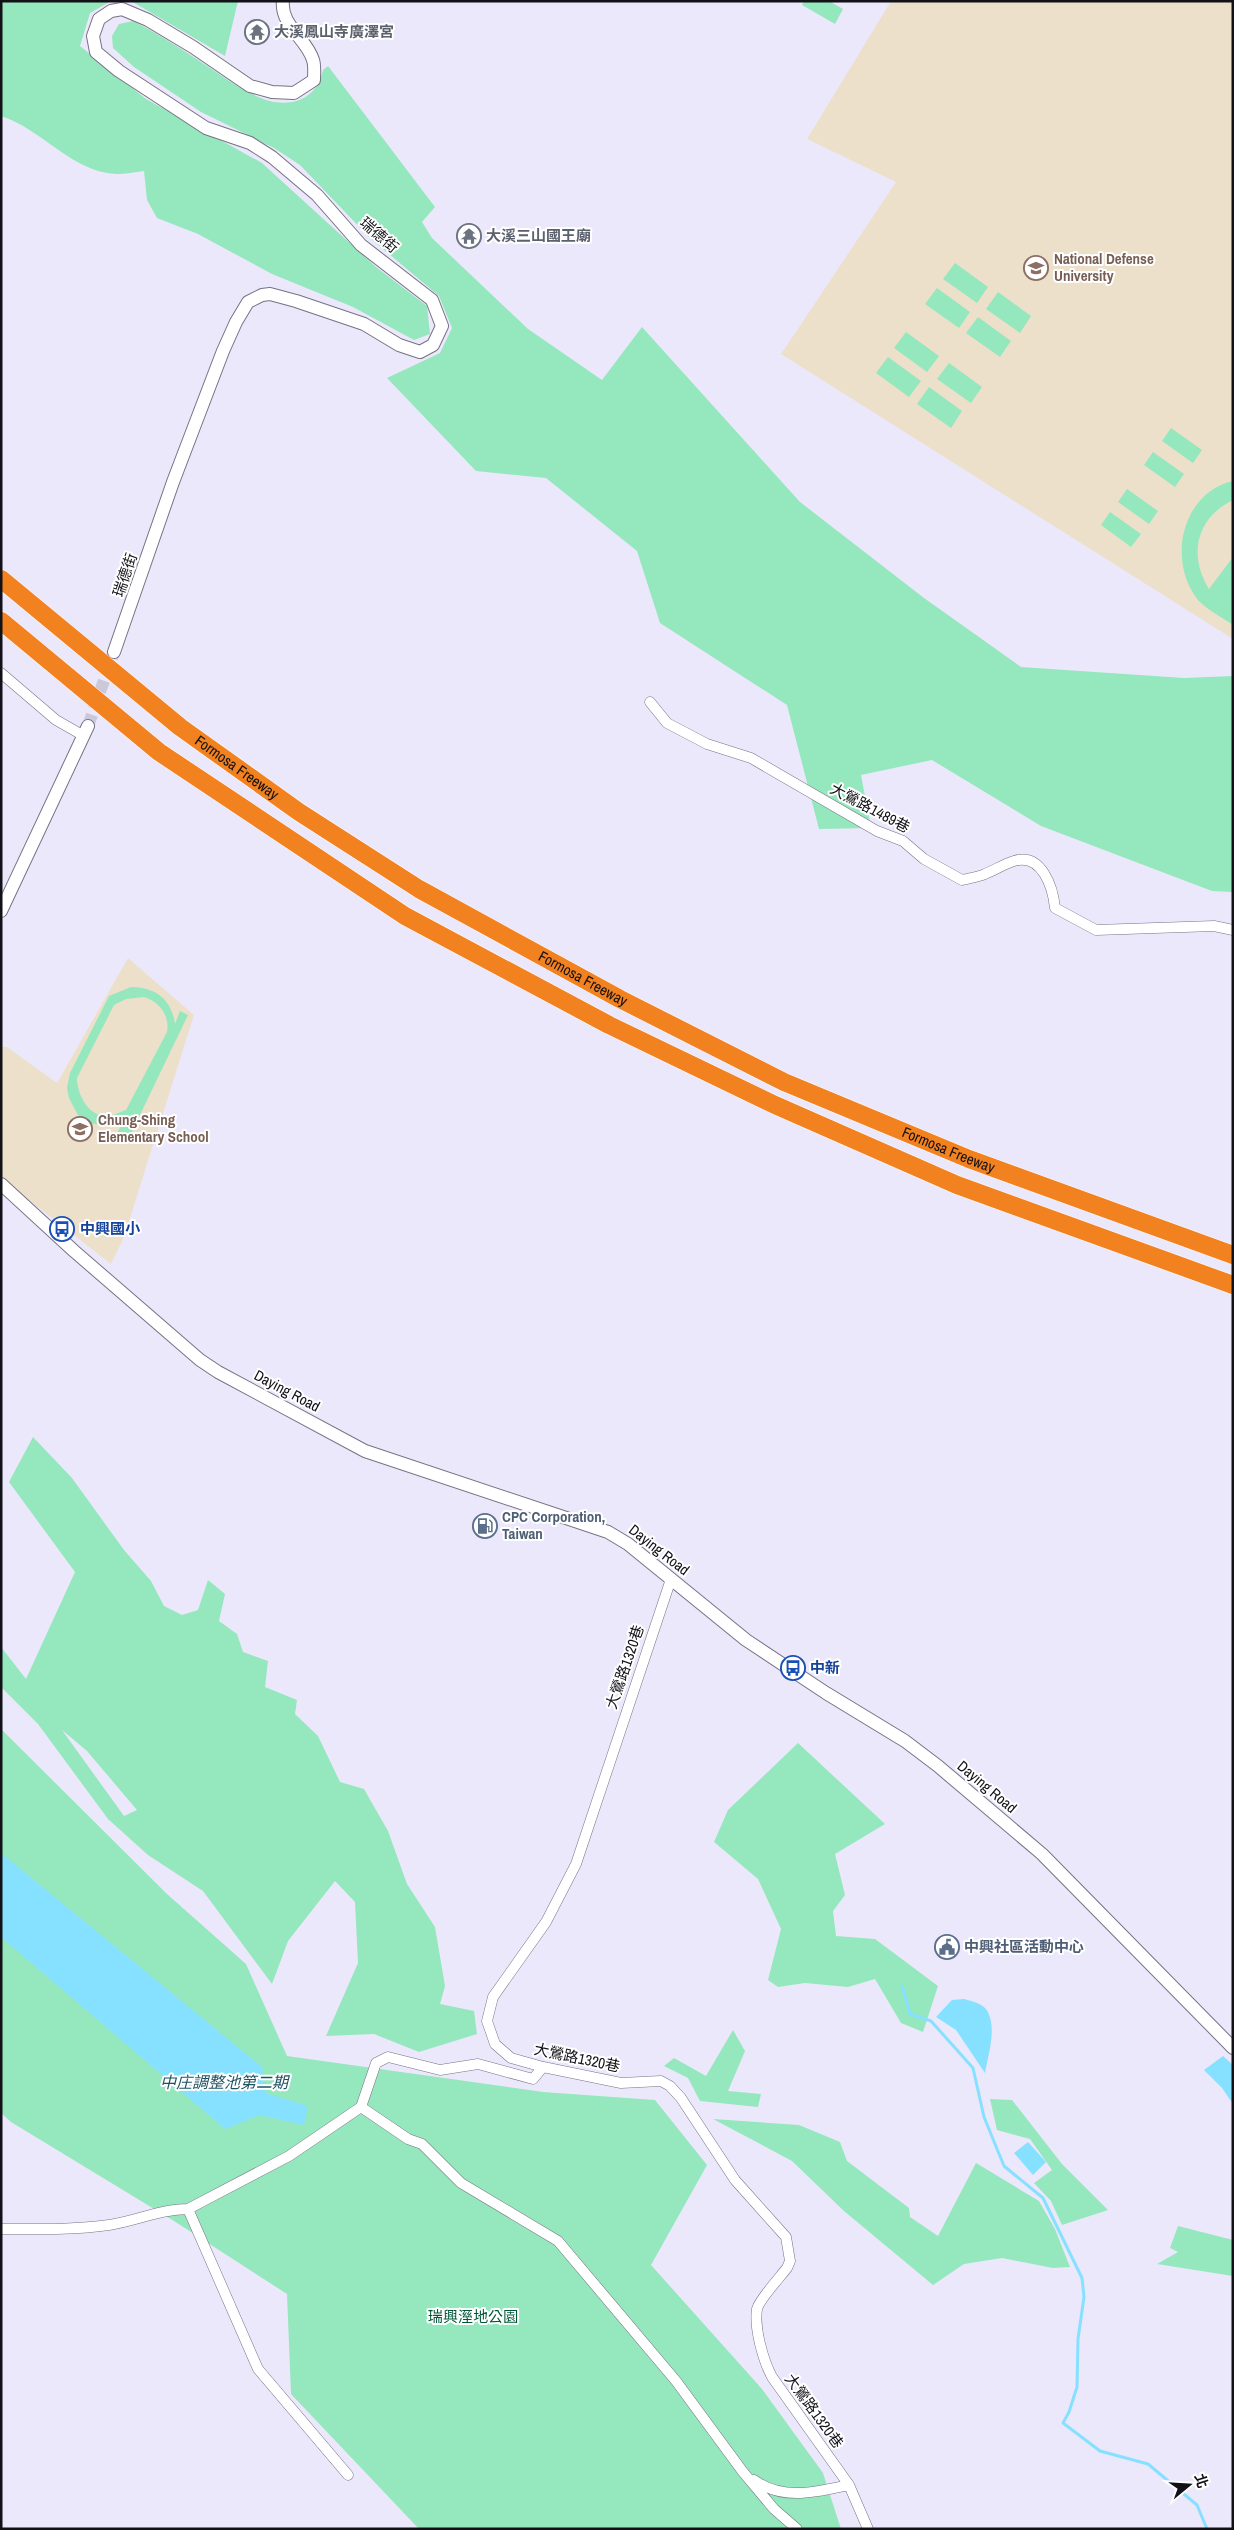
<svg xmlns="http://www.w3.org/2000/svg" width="1234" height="2530" font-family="'Archivo Narrow','Noto Sans TC',sans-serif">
<rect width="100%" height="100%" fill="#ece8fc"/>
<path fill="#ece0cb" d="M891 1H1233V639L781 354 896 182 807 139Z
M128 958 194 1015 124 1237 111 1264 11 1186 1 1175V1047H7L57 1083Z"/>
<path fill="#95e7bd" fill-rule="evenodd" d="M1 1H111L90 13 80 46 146 99 262 163 376 267 427 306 430 334 414 340 353 307 272 274 198 234 157 218 147 200 144 171C135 172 125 174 117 174 73 173 42 129 1 116Z
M131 1H238L225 56Z
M804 1H829L843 9 835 24 802 5Z
M133 21C155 32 175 45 195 58 214 70 233 85 254 95 283 110 316 104 323 70L328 66 435 207 422 222 432 238 528 329 602 380 642 327 800 502 924 598 1021 667 1184 678 1233 676V892L1212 891 1041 826 932 760 861 775 871 828 819 829 787 705 660 623 637 551 546 478 476 471 387 378 440 353 452 328 439 296 370 238 300 165 274 148 201 112 134 67 113 48 112 36 119 24Z
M955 263 988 287 977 303 943 279Z
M937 288 970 312 959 328 925 304Z
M998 292 1031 316 1020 333 986 309Z
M978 317 1011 341 1000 357 966 333Z
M906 332 939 356 927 372 894 348Z
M888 357 921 381 909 397 876 373Z
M949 363 982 387 971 403 937 379Z
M929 387 962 411 951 428 917 404Z
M1171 428 1202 450 1193 463 1162 441Z
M1153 452 1184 474 1175 487 1144 465Z
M1233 481V500C1196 518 1188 555 1209 589L1233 557V625C1222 617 1207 610 1198 600 1167 561 1181 493 1233 481Z
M1127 489 1158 511 1149 524 1118 502Z
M1110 512 1141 534 1131 547 1101 525Z
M131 987C156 987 172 1000 175 1024L180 1011 188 1015 126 1144 115 1136 124 1121 105 1125 88 1123 78 1115 69 1098 67 1088 70 1073 109 996ZM144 997C160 1002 170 1016 167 1032L126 1110C120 1112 113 1116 106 1116 88 1116 77 1094 77 1078L114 1005 126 999Z
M33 1437 72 1478 124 1550 151 1581 164 1606 182 1615 198 1610 208 1580 225 1594 219 1621 237 1634 243 1652 268 1661 265 1687 297 1700 295 1714 318 1736 340 1782 364 1789 388 1831 407 1884 435 1927 445 1986 440 2004 474 2011 477 2034 419 2052 374 2034 326 2036 358 1963 355 1902 335 1881 288 1941 272 1984 203 1891 148 1855 108 1819 38 1724 1 1687V1647L26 1679 75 1572 9 1482ZM62 1730 87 1751 137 1810 124 1816Z
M1 1729 167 1894 246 1964 287 2056 543 2092 655 2100 707 2165 651 2265 762 2389 823 2473 841 2529H419L291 2394 287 2294 174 2221 11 2122 1 2113Z
M798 1743 885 1824 835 1854 845 1895 833 1911 836 1936 875 1939 938 1986 923 2032 901 2023 875 1979 848 1987 805 1983 778 1987 768 1980 781 1929 758 1879 714 1842 728 1810Z
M733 2030 745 2051 728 2091 761 2094 758 2107 700 2101 688 2078 664 2066 674 2058 706 2076Z
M990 2099 1012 2100 1062 2164 1108 2210 1062 2225 1051 2201 1034 2183 1052 2170 1030 2139 997 2130Z
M713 2119 799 2125 840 2142 847 2161 909 2208 910 2217 938 2236 976 2163 1039 2201 1055 2229 1070 2267 1053 2268 1002 2258 964 2264 933 2285 844 2211 792 2161Z
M1178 2226 1233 2240V2276L1157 2264 1178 2252 1170 2248Z"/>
<path fill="#86e0ff" d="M1 1853 262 2067 265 2093 308 2106 304 2125 260 2115 225 2129 1 1937Z
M964 1999C971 2001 981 2003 986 2009 998 2026 988 2055 985 2073L956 2030 936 2017 952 2000Z
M1223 2056 1233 2065V2104L1222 2088 1204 2070Z
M1028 2142 1046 2162 1033 2175 1014 2153Z"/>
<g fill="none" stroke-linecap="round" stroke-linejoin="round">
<path stroke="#86e0ff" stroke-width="3" d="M902 1986 910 2014 931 2021 973 2068 984 2117 1004 2166 1043 2198 1082 2278 1084 2297 1078 2339 1077 2387 1069 2412 1063 2423 1100 2451 1148 2464 1197 2505 1207 2529"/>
<path stroke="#cbc8da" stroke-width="12" stroke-dasharray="12 6" stroke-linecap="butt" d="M88 726 114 652"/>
<defs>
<path id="minor" d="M1 673 56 720 84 736
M650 702 667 723 707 744 751 758 877 831 903 841 924 859 962 880C970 878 978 877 985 874 995 870 1004 864 1014 861 1042 852 1053 888 1055 908L1096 930 1214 926 1233 930
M671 1579 576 1864 546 1922 493 1997 487 2021 495 2044 511 2058 543 2067 621 2083 661 2081 670 2086 681 2098 735 2180 786 2237 790 2261 787 2268C780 2277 759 2300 757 2309 754 2328 763 2360 772 2377L849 2485 868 2529
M361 2107 408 2139 422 2144 461 2183 558 2241 676 2381 743 2472 774 2509 797 2529
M188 2209 258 2369 348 2475
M1 2229C37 2229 73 2230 109 2225 136 2221 161 2209 188 2209L289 2156 361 2107 376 2063 388 2057 440 2070 478 2064 533 2079 543 2067
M754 2480C783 2501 816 2492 849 2485"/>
<path id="tertiary" d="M114 652 173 482 223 351 236 322 248 302 262 295 270 294 296 301 364 324 399 345 420 352 433 345 442 326 432 300 361 245 317 195 272 157 250 143 206 128 119 71 96 52 93 36 99 19 111 11 122 9 148 20 193 47 250 86 272 92 294 93 314 80C314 74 315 66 313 60 307 39 280 25 283 1
M1 911 88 726
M1 1184 74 1251 200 1360 218 1372 365 1451 608 1532 628 1544 746 1640 826 1693 905 1741 938 1766 1042 1854 1233 2048"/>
<g id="motorway">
<path id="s1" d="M1 579 180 727 299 812 419 889 620 999 784 1082 969 1159 1233 1255"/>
<path d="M1 621 159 752 405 916 609 1025 775 1105 957 1185 1233 1285"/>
</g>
</defs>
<use href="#minor" stroke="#767283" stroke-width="11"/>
<use href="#tertiary" stroke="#767283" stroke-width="14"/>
<use href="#motorway" stroke="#fff" stroke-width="19"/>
<use href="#minor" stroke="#fff" stroke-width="10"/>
<use href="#tertiary" stroke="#fff" stroke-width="12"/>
<use href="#motorway" stroke="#f2811f" stroke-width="18"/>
</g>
<defs>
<symbol id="temple-ring" viewBox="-11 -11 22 22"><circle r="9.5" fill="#fff" stroke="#6b7280" stroke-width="1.5"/><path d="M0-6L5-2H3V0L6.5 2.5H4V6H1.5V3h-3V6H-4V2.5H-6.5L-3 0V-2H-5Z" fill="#6b7280"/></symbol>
<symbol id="university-ring" viewBox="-11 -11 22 22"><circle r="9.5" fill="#fff" stroke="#8d6e63" stroke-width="1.5"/><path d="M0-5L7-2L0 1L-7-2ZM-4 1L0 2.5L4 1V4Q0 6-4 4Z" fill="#8d6e63"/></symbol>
<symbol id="school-ring" viewBox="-11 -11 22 22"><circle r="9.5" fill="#fff" stroke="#8d6e63" stroke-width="1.5"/><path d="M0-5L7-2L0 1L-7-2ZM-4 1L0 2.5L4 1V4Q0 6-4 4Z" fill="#8d6e63"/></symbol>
<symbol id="bus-ring" viewBox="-11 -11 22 22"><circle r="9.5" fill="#fff" stroke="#1a4fb4" stroke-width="1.5"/><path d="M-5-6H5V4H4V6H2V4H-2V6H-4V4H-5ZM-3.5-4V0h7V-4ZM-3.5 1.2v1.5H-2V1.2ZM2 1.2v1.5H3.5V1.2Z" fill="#1a4fb4"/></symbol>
<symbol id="fuel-ring" viewBox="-11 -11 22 22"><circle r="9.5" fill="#fff" stroke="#5c6f8a" stroke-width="1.5"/><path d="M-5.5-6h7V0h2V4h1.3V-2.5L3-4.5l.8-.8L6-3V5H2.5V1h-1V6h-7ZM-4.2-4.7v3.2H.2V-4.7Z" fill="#5c6f8a"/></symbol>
<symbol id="civic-ring" viewBox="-11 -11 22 22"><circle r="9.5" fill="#fff" stroke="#5c6f8a" stroke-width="1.5"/><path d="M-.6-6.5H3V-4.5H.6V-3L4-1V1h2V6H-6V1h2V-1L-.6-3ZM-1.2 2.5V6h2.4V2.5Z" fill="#5c6f8a"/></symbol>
</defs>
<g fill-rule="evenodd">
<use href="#temple-ring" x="243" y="18" width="28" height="28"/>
<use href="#temple-ring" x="455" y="222" width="28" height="28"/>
<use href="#university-ring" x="1022" y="254" width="28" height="28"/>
<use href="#school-ring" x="66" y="1115" width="28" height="28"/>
<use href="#bus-ring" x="48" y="1215" width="28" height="28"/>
<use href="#fuel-ring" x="471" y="1512" width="28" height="28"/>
<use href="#bus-ring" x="779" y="1654" width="28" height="28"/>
<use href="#civic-ring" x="933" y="1933" width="28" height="28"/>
</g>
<g text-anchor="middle" stroke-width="4" stroke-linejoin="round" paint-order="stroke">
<g font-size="15" font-weight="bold" fill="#5b616d" stroke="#fff" text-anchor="start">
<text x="274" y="37">大溪鳳山寺廣澤宮</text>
<text x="486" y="241">大溪三山國王廟</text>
</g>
<g font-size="15" fill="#121117" stroke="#fff">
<text transform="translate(379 235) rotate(41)" y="5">瑞德街</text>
<text transform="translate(125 575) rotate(-71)" y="5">瑞德街</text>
<text dy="5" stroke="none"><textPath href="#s1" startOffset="302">Formosa Freeway</textPath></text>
<text transform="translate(870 808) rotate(28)" y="5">大鶯路1489巷</text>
<text dy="5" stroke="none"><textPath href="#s1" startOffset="708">Formosa Freeway</textPath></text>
<text dy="5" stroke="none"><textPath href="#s1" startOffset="1112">Formosa Freeway</textPath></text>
<text transform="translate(287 1391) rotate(28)" y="5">Daying Road</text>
<text transform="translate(659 1550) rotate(38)" y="5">Daying Road</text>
<text transform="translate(625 1667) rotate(-71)" y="5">大鶯路1320巷</text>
<text transform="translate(987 1787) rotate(40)" y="5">Daying Road</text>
<text transform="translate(577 2058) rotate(12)" y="5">大鶯路1320巷</text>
<text transform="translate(814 2411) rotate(54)" y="5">大鶯路1320巷</text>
</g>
<g font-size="15" font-weight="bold" fill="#785e54" stroke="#fff" text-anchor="start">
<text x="1054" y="264">National Defense<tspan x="1054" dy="17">University</tspan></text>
<text x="98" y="1125">Chung-Shing<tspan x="98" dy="17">Elementary School</tspan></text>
</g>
<g font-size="15" font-weight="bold" fill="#164399" stroke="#fff" text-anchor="start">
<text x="80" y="1234">中興國小</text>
<text x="810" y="1673">中新</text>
</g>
<g font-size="15" font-weight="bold" fill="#4e5e75" stroke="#fff" text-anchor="start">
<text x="502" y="1522">CPC Corporation,<tspan x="502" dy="17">Taiwan</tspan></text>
<text x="964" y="1952">中興社區活動中心</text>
</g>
<g font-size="15" fill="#005738" stroke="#fff">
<text x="473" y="2322">瑞興溼地公園</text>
</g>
<g font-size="16" font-style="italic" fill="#1e5262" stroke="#fff">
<text x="224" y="2088">中庄調整池第二期</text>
</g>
</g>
<rect width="1234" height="2530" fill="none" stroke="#121117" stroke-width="5"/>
<g transform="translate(1189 2485) rotate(72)" stroke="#ffffff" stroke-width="4" paint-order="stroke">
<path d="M0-4L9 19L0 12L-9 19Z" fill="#121117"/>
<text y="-8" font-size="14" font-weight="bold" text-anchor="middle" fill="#121117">北</text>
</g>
</svg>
